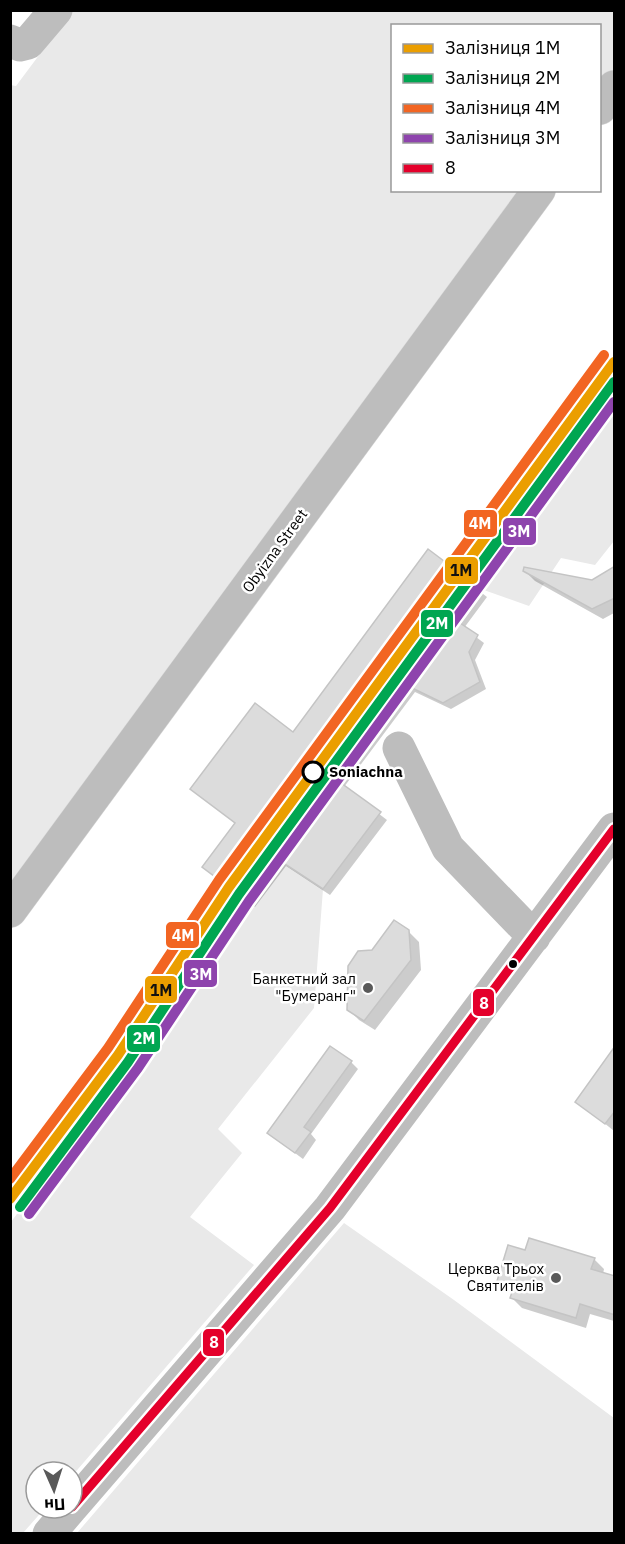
<svg xmlns="http://www.w3.org/2000/svg" width="625" height="1544" font-family="'IBM Plex Sans',sans-serif">
<rect width="100%" height="100%" fill="#fff"/>
<path fill="#e9e9e9" d="M72 11H614V87L600 108V26H392V190L539 191 10 911V85L16 86Z
M614 398V541L595 565 561 558 529 606 481 589 486 574Z
M279 860 323 889 314 1008 218 1129 242 1153 190 1217 254 1265 72 1476V1472H36V1508H45L23 1533 11 1534V1222Z
M344 1223 454 1300 614 1418V1533H77Z"/>
<path fill="#0003" d="M428 551 487 597 464 628 484 643 475 660 486 689 451 709 415 692 344 787 387 820 330 895 286 866 255 907 211 874 236 824 192 789 293 734Z
M614 568V613L603 619 535 581 525 571 592 581Z
M408 931 419 942 421 970 375 1030 359 1020 348 1009 373 952Z
M614 1049V1131L577 1101Z
M351 1062 358 1069 311 1134 316 1140 303 1159 276 1139Z
M526 1252 594 1259 604 1269 603 1274 614 1278V1321L590 1314 586 1328 522 1308 512 1298 514 1292 509 1290 499 1280Z"/>
<path fill="#dcdcdc" stroke="#c4c4c4" stroke-width="1.5" d="M428 549 481 589 457 621 478 635 469 652 480 682 443 703 408 686 337 780 381 812 323 889 279 860 247 901 202 867 235 823 190 789 255 703 293 732Z
M615 566V598L592 609 523 571 524 567 592 580Z
M394 920 409 930 411 960 364 1021 347 1010 348 966 358 951 372 950Z
M330 1046 352 1061 304 1127 311 1132 295 1153 267 1133Z
M615 1046V1111L605 1124 575 1102Z
M529 1238 595 1258 591 1269 615 1276V1315L580 1304 576 1318 510 1298 514 1286 497 1281 508 1245 525 1250Z"/>
<g fill="none" stroke-linecap="round" stroke-linejoin="round">
<defs>
<path id="major" d="M600 108 614 87
M10 911 539 190"/>
</defs>
<use href="#major" stroke="#dbdbdb" stroke-width="34"/>
<path stroke="#bdbdbd" stroke-width="33" d="M10 41 20 45 28 43 56 10
M399 748 448 848 534 937
M72 1507 330 1208 614 829
M49 1534 71 1508"/>
<use href="#major" stroke="#bdbdbd" stroke-width="33"/>
<defs>
<path id="bus-1" d="M72 1507 330 1208 614 829"/>
</defs>
<use href="#bus-1" stroke="#fff" stroke-width="14"/>
<use href="#bus-1" stroke="#e4002b" stroke-width="9"/>
<defs>
<path id="rail-1" d="M10 1199 118 1055 229 887 614 362"/>
<path id="rail-2" d="M20 1207 128 1062 239 894 614 382"/>
<path id="rail-3" d="M10 1179 108 1048 219 880 604 355"/>
<path id="rail-4" d="M29 1214 138 1068 249 901 614 402"/>
</defs>
<use href="#rail-1" stroke="#fff" stroke-width="15"/>
<use href="#rail-2" stroke="#fff" stroke-width="15"/>
<use href="#rail-3" stroke="#fff" stroke-width="15"/>
<use href="#rail-4" stroke="#fff" stroke-width="15"/>
<use href="#rail-1" stroke="#eb9e00" stroke-width="10"/>
<use href="#rail-2" stroke="#00a651" stroke-width="10"/>
<use href="#rail-3" stroke="#f26522" stroke-width="10"/>
<use href="#rail-4" stroke="#8e44ad" stroke-width="10"/>
</g>
<circle fill="#fff" stroke="#000" stroke-width="3" cx="313" cy="772" r="10"/>
<circle fill="#000" stroke="#fff" stroke-width="2" cx="513" cy="964" r="5"/>
<g fill="#595959" stroke="#fff" stroke-width="2">
<circle cx="368" cy="988" r="6"/>
<circle cx="556" cy="1278" r="6"/>
</g>
<g text-anchor="middle" stroke-width="5" stroke-linejoin="round" paint-order="stroke">
<g font-size="15" fill="#000" stroke="#fff">
<text transform="translate(275 551) rotate(-54)" y="5">Obyizna Street</text>
</g>
<g font-size="15" font-weight="bold" fill="#000" stroke="#fff" text-anchor="start">
<text x="329" y="777">Soniachna</text>
</g>
<g font-size="15" fill="#000" stroke="#fff" text-anchor="end">
<text x="356" y="984">Банкетний зал<tspan x="356" dy="17">"Бумеранг"</tspan></text>
<text x="544" y="1274">Церква Трьох<tspan x="544" dy="17">Святителів</tspan></text>
</g>
</g>
<g stroke="#fff" stroke-width="2">
<rect x="463" y="509" width="35" height="29" rx="6" fill="#f26522"/>
<rect x="502" y="517" width="35" height="29" rx="6" fill="#8e44ad"/>
<rect x="444" y="556" width="35" height="29" rx="6" fill="#eb9e00"/>
<rect x="420" y="609" width="34" height="29" rx="6" fill="#00a651"/>
<rect x="165" y="921" width="35" height="28" rx="6" fill="#f26522"/>
<rect x="183" y="959" width="35" height="29" rx="6" fill="#8e44ad"/>
<rect x="144" y="975" width="34" height="29" rx="6" fill="#eb9e00"/>
<rect x="472" y="988" width="23" height="29" rx="6" fill="#e4002b"/>
<rect x="126" y="1024" width="35" height="29" rx="6" fill="#00a651"/>
<rect x="202" y="1328" width="23" height="29" rx="6" fill="#e4002b"/>
</g>
<g font-size="16" text-anchor="middle" font-weight="bold" fill="#fff">
<text x="480" y="529">4М</text>
<text x="519" y="537">3М</text>
<text x="437" y="629">2М</text>
<text x="183" y="941">4М</text>
<text x="201" y="980">3М</text>
<text x="484" y="1009">8</text>
<text x="144" y="1044">2М</text>
<text x="214" y="1348">8</text>
</g>
<g font-size="16" text-anchor="middle" font-weight="bold" fill="#111">
<text x="461" y="576">1М</text>
<text x="161" y="996">1М</text>
</g>
<rect width="625" height="1544" fill="none" stroke="#000000" stroke-width="24"/>
<rect x="391" y="24" width="210" height="168" fill="#ffffff" stroke="#999999" stroke-width="1.5"/>
<rect x="403" y="44" width="30" height="9" fill="#eb9e00" stroke="#999999" stroke-width="1.5"/>
<text x="445" y="54" font-size="18" fill="#000000">Залізниця 1М</text>
<rect x="403" y="74" width="30" height="9" fill="#00a651" stroke="#999999" stroke-width="1.5"/>
<text x="445" y="84" font-size="18" fill="#000000">Залізниця 2М</text>
<rect x="403" y="104" width="30" height="9" fill="#f26522" stroke="#999999" stroke-width="1.5"/>
<text x="445" y="114" font-size="18" fill="#000000">Залізниця 4М</text>
<rect x="403" y="134" width="30" height="9" fill="#8e44ad" stroke="#999999" stroke-width="1.5"/>
<text x="445" y="144" font-size="18" fill="#000000">Залізниця 3М</text>
<rect x="403" y="164" width="30" height="9" fill="#e4002b" stroke="#999999" stroke-width="1.5"/>
<text x="445" y="174" font-size="18" fill="#000000">8</text>
<g transform="translate(54 1490) rotate(177)"><circle r="28" fill="#ffffff" stroke="#999999" stroke-width="1.5"/>
<path d="M0-4.5L10 22L0 15L-10 22Z" fill="#595959"/>
<text y="-9" font-size="16" font-weight="bold" text-anchor="middle" fill="#000000">Пн</text>
</g>
</svg>
